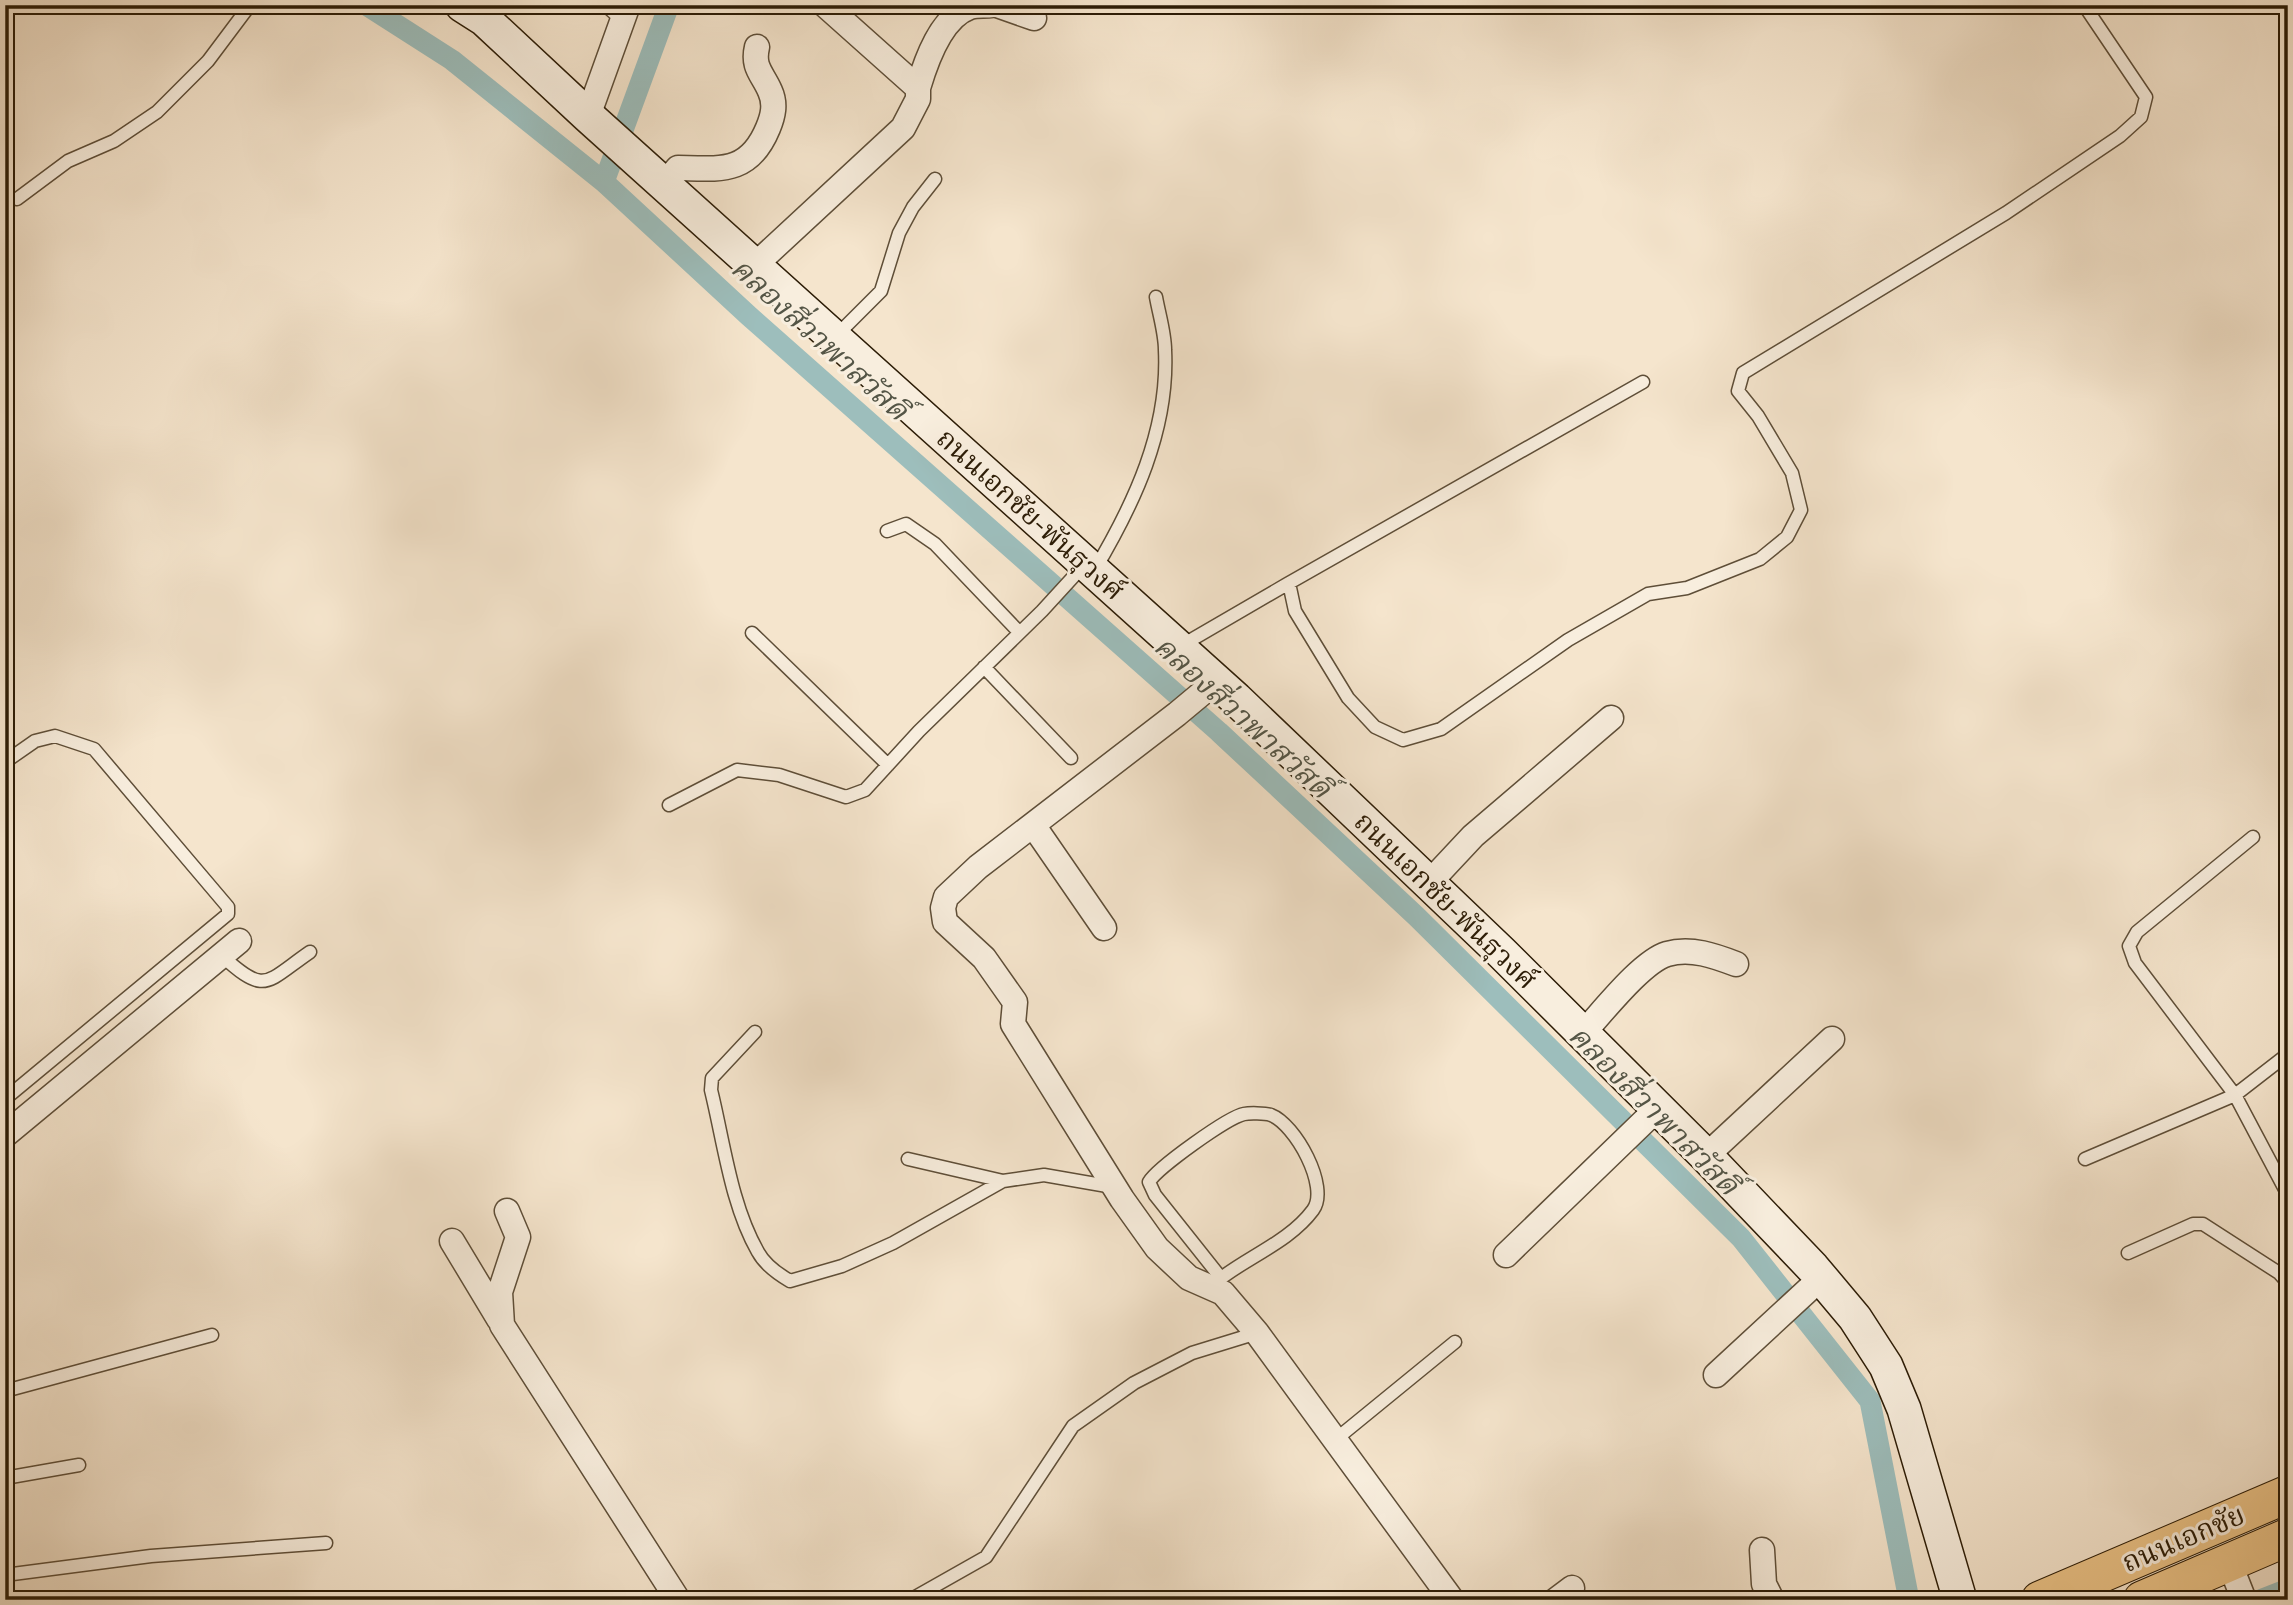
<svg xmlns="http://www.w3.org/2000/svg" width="2293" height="1605" font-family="'Gentium Book Plus','Noto Serif Thai',serif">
<rect width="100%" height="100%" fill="#f5e5cd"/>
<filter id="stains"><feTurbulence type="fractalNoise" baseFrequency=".00286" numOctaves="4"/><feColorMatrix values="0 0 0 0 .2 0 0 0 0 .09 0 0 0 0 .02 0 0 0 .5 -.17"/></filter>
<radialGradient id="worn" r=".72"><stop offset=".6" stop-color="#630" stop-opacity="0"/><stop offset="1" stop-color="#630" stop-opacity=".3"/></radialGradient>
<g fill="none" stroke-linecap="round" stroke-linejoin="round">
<path stroke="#9dbebc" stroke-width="21" d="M366 5 452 60 604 182 749 316 1219 732 1416 916 1741 1238 1870 1401 1909 1600
M604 182 669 5
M2260 1600 2288 1589"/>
<defs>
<path id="lane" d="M605 5 622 20
M17 199 68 161 114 141 157 112 208 61 250 5
M835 337 881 291 899 233 913 207 935 179
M887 531 906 524 935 544 1019 632
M1094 571C1134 504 1169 430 1165 350 1165 333 1159 314 1156 297
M1289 583 1643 382
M752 633 888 765
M1179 647 1289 583 1295 611 1348 698 1375 727 1403 740 1441 729 1568 640 1648 594 1687 588 1760 559 1787 537 1801 510 1792 473 1758 416 1738 391 1743 373 2006 213 2120 136 2141 117 2146 97 2084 5
M984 667 1071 758
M5 762 35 741 55 736 94 749 228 907V914L5 1099
M669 805 737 770 779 775 846 797 865 790 919 731 1042 611 1085 564
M2253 837 2137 932 2129 946 2135 963 2235 1095 2288 1195
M221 955C266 996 265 983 310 952
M755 1032 712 1078 711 1090C724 1143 731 1205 758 1252 765 1265 778 1274 790 1281L842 1266 893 1243 1003 1181
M908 1159 1003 1181 1044 1175 1113 1187
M2085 1159 2235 1095 2288 1054
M2128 1253 2193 1224H2203L2279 1273 2288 1283
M1210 1287C1241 1259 1288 1244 1313 1210 1330 1187 1295 1124 1271 1115 1265 1113 1249 1113 1244 1114 1228 1117 1157 1168 1149 1182L1155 1195 1221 1278
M5 1391 212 1335
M1335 1440 1455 1342
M5 1478 79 1465
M5 1575 151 1556 326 1543
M910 1600 986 1557 1073 1426 1134 1383 1192 1353 1257 1333"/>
<path id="street" d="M997 5 1034 18
M918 88C926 61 941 17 970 7 976 5 985 6 992 5
M588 116 628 5
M664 184 678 168C721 169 749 174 768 128 773 116 776 104 770 91 763 74 752 68 757 47
M754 266 903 128 918 99V88L825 5
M1214 679 1201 694 1177 714 978 867 946 897 943 908 945 922 984 958 1015 1002 1013 1024 1122 1199 1157 1248 1189 1278 1223 1293 1257 1333 1452 1600
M1033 825 1104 928
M1429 883 1473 836 1611 718
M1583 1033C1602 1013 1641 962 1667 954 1691 947 1715 956 1736 964
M5 1135 239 941
M1706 1156 1832 1039
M507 1211 518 1237 500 1292 502 1325 678 1600
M452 1241 499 1319
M1506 1255 1658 1108
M1716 1375 1821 1278
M1762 1550 1764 1584 1772 1600
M2233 1560 2235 1577 2244 1600
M1556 1600 1572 1588"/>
<path id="secondary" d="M462 5 484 19 588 116 1236 699 1502 953 1706 1156 1813 1268 1855 1318 1886 1366 1904 1409 1960 1600"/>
<path id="primary" d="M2040 1600 2288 1494
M2142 1600 2288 1537"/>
</defs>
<use href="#lane" stroke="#5e4e38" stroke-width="15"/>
<use href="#street" stroke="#5e4e38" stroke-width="27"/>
<use href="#secondary" stroke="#2c1c06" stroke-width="36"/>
<use href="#primary" stroke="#2c1c06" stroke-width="39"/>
<use href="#lane" stroke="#f8eede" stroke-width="12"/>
<use href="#street" stroke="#f8eede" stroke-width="24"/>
<use href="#secondary" stroke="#f8eede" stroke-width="33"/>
<use href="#primary" stroke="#eac286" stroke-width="37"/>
</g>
<g text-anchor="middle" stroke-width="6" stroke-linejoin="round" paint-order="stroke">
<g font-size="28" fill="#2c1c06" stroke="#f8eede">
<text transform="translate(1031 514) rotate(42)" y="10">ถนนเอกชัย-พันธุวงศ์</text>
<text transform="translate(1446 900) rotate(44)" y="10">ถนนเอกชัย-พันธุวงศ์</text>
<text transform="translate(2183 1538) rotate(-23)" y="10">ถนนเอกชัย</text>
</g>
<g font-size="30" font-style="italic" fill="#545546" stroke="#f8eede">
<text transform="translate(820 339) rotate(42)" y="10">คลองสี่วาพาสวัสดิ์</text>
<text transform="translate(1243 717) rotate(42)" y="10">คลองสี่วาพาสวัสดิ์</text>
<text transform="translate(1654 1110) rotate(45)" y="10">คลองสี่วาพาสวัสดิ์</text>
</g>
</g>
<rect width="2293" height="1605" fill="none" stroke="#f5e5cd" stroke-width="28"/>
<rect x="7" y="7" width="2279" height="1591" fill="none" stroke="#2c1c06" stroke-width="3.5"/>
<rect x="14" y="14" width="2265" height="1577" fill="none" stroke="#2c1c06" stroke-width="2"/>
<rect width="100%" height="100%" filter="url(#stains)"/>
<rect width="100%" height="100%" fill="url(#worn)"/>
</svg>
